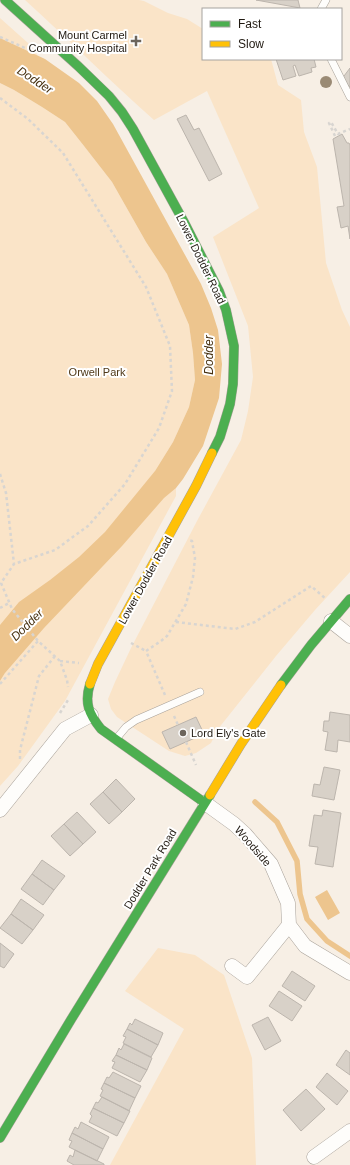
<svg xmlns="http://www.w3.org/2000/svg" width="350" height="1165" font-family="Arial,sans-serif">
<rect width="100%" height="100%" fill="#f7efe5"/>
<path fill="#fae4c8" d="M25 0H139L144 1 168 13 187 19 203 29V59H271L278 85 301 100 304 132 317 167 326 263 342 310 350 327V572L315 610 276 656 218 729 211 743 196 753 185 756 169 751 117 717 111 709 108 699 115 682 131 648 197 521 241 440 248 411 253 377 248 326 213 237 259 208 207 91 154 120C110 81 68 39 25 0Z
M0 18 28 43 38 56 0 38Z
M0 83 14 90 42 107 65 122 84 146 112 182 146 242 167 274 189 325 193 353 195 380 189 407 173 442 155 471 176 488V496L65 701 18 766 0 786V681L5 673 0 668Z
M158 948 195 955 224 975 252 1058 256 1165H110L184 1029 125 991Z"/>
<path fill="#edc58e" d="M0 38 45 59 79 83 97 101 113 124 201 284 211 308 218 330 222 364 219 398 203 446 183 479 176 488 164 498 122 546 44 628 5 673 0 681V625L19 602 50 580 79 557 105 532 155 471 173 442 189 407 195 380 193 353 189 325 167 274 146 242 112 182 84 146 65 122 42 107 14 90 0 83Z
M327 890 340 913 328 920 315 897Z"/>
<g fill="none" stroke-linecap="round" stroke-linejoin="round">
<path stroke="#edc58e" stroke-width="5.5" d="M255 802 277 822 297 861 300 894 307 919 327 941 350 956"/>
</g>
<path fill="#d8d1c8" stroke="#bcb5ad" d="M256 0H298L300 8Z
M276 59H314L316 67 311 68 312 72 299 76 295 65 293 66 296 76 283 80Z
M350 68V87L341 80Z
M186 115 194 130 199 128 222 174 209 181 177 119Z
M342 134 347 143H349L350 145V239L348 226 341 228 337 207 344 206 333 139Z
M330 712 350 715V742L338 740 337 752 325 750 328 732 323 731 324 721H329Z
M196 717 204 734 170 749 162 732Z
M324 767 340 770 334 800 312 796 314 784 320 785Z
M116 779 135 799 122 812 103 792Z
M103 792 122 812 109 824 90 804Z
M323 810 341 813 333 867 315 864 318 847 309 846 314 815 322 816Z
M77 812 96 832 83 844 64 824Z
M64 824 83 844 70 856 51 836Z
M42 860 65 876 54 890 32 874Z
M32 874 54 890 43 905 21 889Z
M21 899 44 915 33 930 11 914Z
M11 914 33 930 22 944 0 928Z
M0 943 14 954 4 968 0 966Z
M292 971 315 986 305 1001 282 986Z
M279 991 302 1006 292 1021 269 1006Z
M268 1017 281 1041 265 1050 252 1025Z
M135 1019 163 1033 158 1045 127 1029 130 1023 132 1025Z
M127 1029 158 1045 151 1057 123 1043 126 1037 123 1036Z
M124 1044 152 1058 147 1070 116 1055 119 1048 121 1050Z
M346 1050 350 1053V1075L336 1065Z
M116 1055 147 1070 140 1082 112 1068 115 1062 112 1061Z
M113 1072 141 1086 135 1098 104 1083 107 1077 109 1078Z
M327 1073 348 1091 337 1105 316 1087Z
M104 1083 135 1098 129 1111 100 1096 103 1090 101 1089Z
M306 1089 325 1109 301 1131 283 1110Z
M102 1097 130 1111 124 1123 93 1108 96 1102 98 1103Z
M93 1108 124 1123 117 1136 89 1122 92 1116 90 1114Z
M81 1122 109 1137 103 1149 72 1133 75 1127 78 1129Z
M72 1133 103 1149 97 1161 69 1147 72 1141 69 1140Z
M75 1150 104 1164V1165H74L67 1161 70 1155 73 1157Z"/>
<g fill="none" stroke-linecap="round" stroke-linejoin="round">
<defs>
<path id="lane" d="M321 9 326 0
M331 59 350 97
M116 739 126 727 136 720 200 692"/>
<path id="street" d="M331 621 350 636
M205 803 234 824 245 834 271 864 288 903 289 925 305 946 350 973
M0 810 65 729 91 715
M232 966 247 977 289 925
M314 1157 350 1131"/>
<path id="fast" d="M5 0 78 66 109 96 122 112 133 129 185 224 219 291 226 310 234 346 233 384 230 404 220 437 212 453
M90 684C84 703 89 714 101 729L205 803
M281 685 311 645 350 599
M0 1138 72 1018 210 795"/>
<path id="slow" d="M90 684 98 664 196 486 212 453
M210 795 241 744 281 685"/>
</defs>
<use href="#lane" stroke="#a8a199" stroke-width="8"/>
<use href="#street" stroke="#a8a199" stroke-width="15"/>
<use href="#fast" stroke="#a8a199" stroke-width="10"/>
<use href="#slow" stroke="#a8a199" stroke-width="10"/>
<path stroke="#d8d5d1" stroke-width="2.5" stroke-dasharray="3 3" stroke-linecap="butt" d="M0 37 32 51
M0 98 28 119 63 153 146 287 170 346 172 391 159 428 125 484 88 526 55 550 14 564 1 583 12 609 38 641 60 661 67 680 68 687
M335 136 329 123 331 122 338 134 350 129
M0 474 6 493 14 564
M0 608 9 603
M176 622 235 629 255 622 311 586 326 599
M131 643 146 651
M60 661 79 663
M0 684 38 641
M165 695 146 651 161 641 167 636 186 604 193 577 195 558 192 541 188 540
M60 713 68 700
M174 716 178 725
M186 742 196 765
M20 759V750L39 676 55 656"/>
<use href="#lane" stroke="#fefdfb" stroke-width="7"/>
<use href="#street" stroke="#fefdfb" stroke-width="14"/>
<use href="#fast" stroke="#4caf50" stroke-width="9"/>
<use href="#slow" stroke="#ffc107" stroke-width="9"/>
</g>
<circle fill="#9a8a74" cx="326" cy="82" r="6"/>
<g fill="#6c655c" stroke="#fff" stroke-width="1.5">
<path d="M134 35h4v4h4v4h-4v4h-4v-4h-4v-4h4z"/>
<circle cx="183" cy="733" r="4"/>
</g>
<g text-anchor="middle" stroke-width="4" stroke-linejoin="round" paint-order="stroke">
<g font-size="11" fill="#211a12" stroke="#fff" text-anchor="end">
<text x="127" y="39">Mount Carmel<tspan x="127" dy="13">Community Hospital</tspan></text>
<text x="191" y="737" text-anchor="start">Lord Ely's Gate</text>
</g>
<g font-size="11" fill="#211a12" stroke="#fff">
<text transform="translate(201 259) rotate(64)" y="4">Lower Dodder Road</text>
<text transform="translate(145 580) rotate(-61)" y="4">Lower Dodder Road</text>
<text transform="translate(253 846) rotate(49)" y="4">Woodside</text>
<text transform="translate(150 869) rotate(-59)" y="4">Dodder Park Road</text>
</g>
<g font-size="11" fill="#4e3818" stroke="#fff">
<text x="97" y="376">Orwell Park</text>
</g>
<g font-size="12" font-style="italic" fill="#46300f" stroke="#fff">
<text transform="translate(35 80) rotate(33)" y="4">Dodder</text>
<text transform="translate(209 355) rotate(-90)" y="4">Dodder</text>
<text transform="translate(27 625) rotate(-44)" y="4">Dodder</text>
</g>
</g>
<rect x="202" y="8" width="140" height="52" fill="#ffffff" stroke="#a6a3a0"/>
<rect x="210" y="21" width="20" height="6" fill="#4caf50" stroke="#a6a3a0"/>
<text x="238" y="28" font-size="12" fill="#211a12">Fast</text>
<rect x="210" y="41" width="20" height="6" fill="#ffc107" stroke="#a6a3a0"/>
<text x="238" y="48" font-size="12" fill="#211a12">Slow</text>
</svg>
